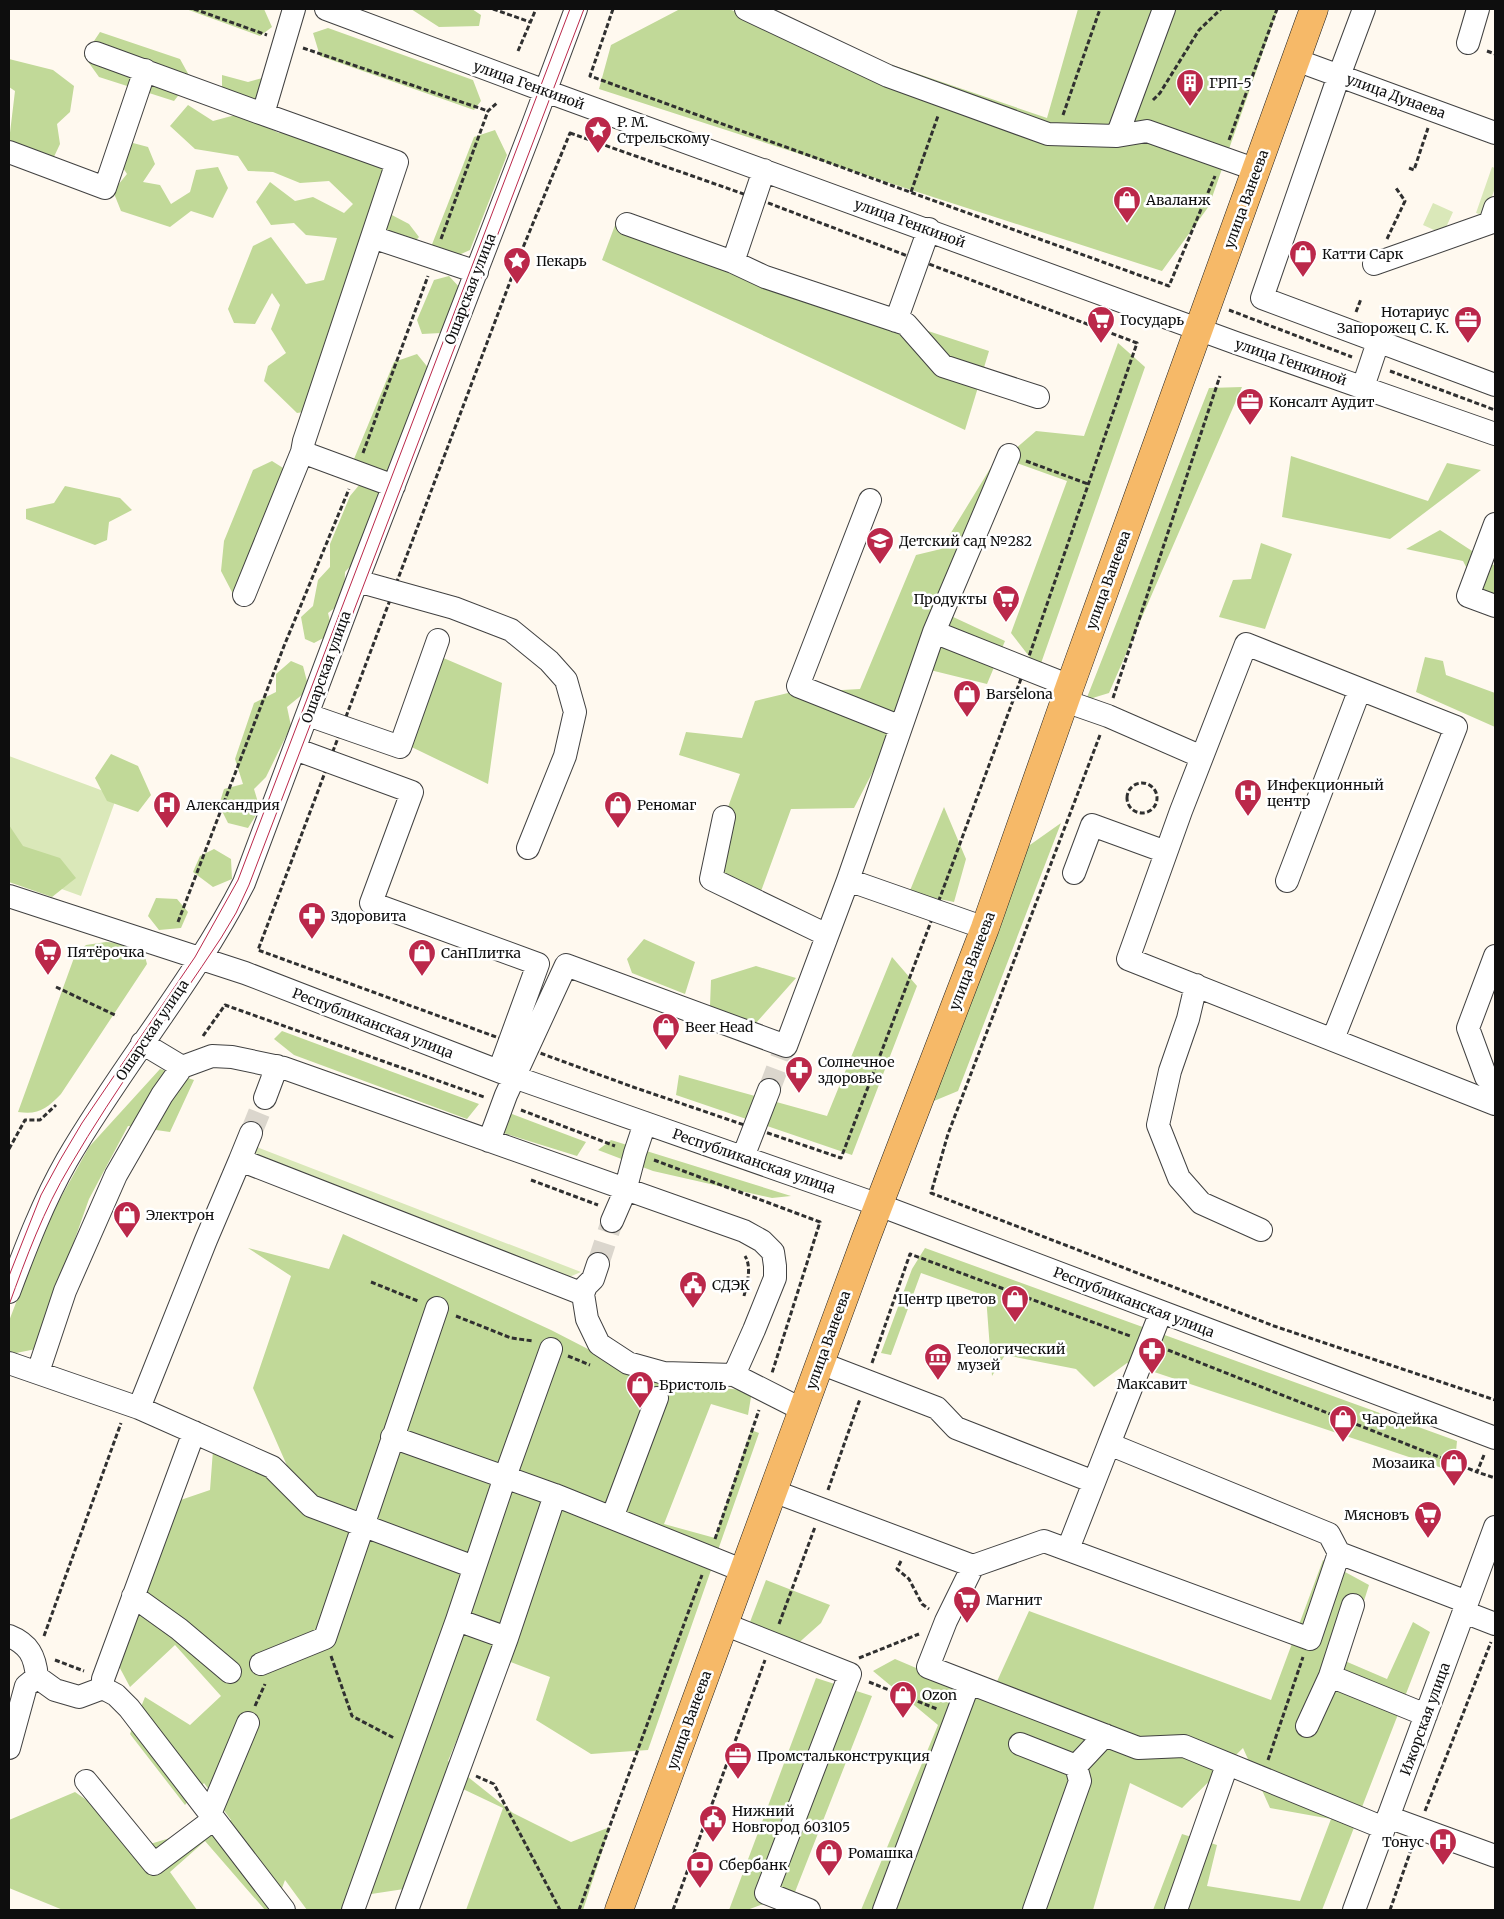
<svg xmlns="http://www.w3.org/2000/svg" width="1504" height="1919" font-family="Merriweather,serif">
<rect width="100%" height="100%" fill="#fff9ef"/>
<path fill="#dae8b9" d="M1492 167 1495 168V188L1485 216 1476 213Z
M1433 203 1453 212 1443 234 1423 225Z
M9 756 117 796 81 896 9 870Z
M249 1144 581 1272 562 1280 258 1163Z"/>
<path fill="#c1d998" d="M186 9H264L272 27 260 36Z
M411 9H472L481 15 479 26 439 27Z
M680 9H728L1047 118 1078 9H1278L1209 206 1162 271 599 89 611 45Z
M328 28 473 80 481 101 474 110 320 56 313 33Z
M100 32 180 59 191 79 174 101 99 77 84 56Z
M9 59 53 70 74 86 70 112 57 124 60 144 52 161 29 165 9 141 15 91 9 87Z
M222 75 248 82 270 76 258 110 222 94Z
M188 105 213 121 239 114 279 133 292 119 386 154 390 214 409 224 419 237 403 254 379 251 361 305 350 315 324 409 297 413 264 381 268 366 286 353 271 329 280 305 272 293 255 324 234 323 228 309 253 246 271 237 306 284 324 280 337 238 306 235 294 223 271 225 256 202 270 182 295 201 313 197 344 213 353 204 329 181 300 183 273 172 248 171 238 156 195 149 170 126Z
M495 130 507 155 470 250 452 258 431 247 474 137Z
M133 143 148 147 155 164 143 182 160 185 171 204 190 192 196 170 218 167 228 188 213 218 191 211 170 227 121 211 113 191 127 174 120 163Z
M617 220 733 267 989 351 965 430 602 260Z
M449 276 461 289 441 333 422 334 417 320 434 280Z
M1118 343 1145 367 1039 669 1011 633 1067 481 1011 461 951 616 1005 641 987 684 926 669 854 808 791 809 760 894 702 879 740 774 679 755 686 732 742 738 755 701 788 693 860 689 916 555 941 549 996 459 1015 449 1036 431 1084 436Z
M417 354 430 370 361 555 345 572 344 601 328 613 333 633 314 643 305 639 301 617 313 606 318 580 330 567V544L350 496 360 484 354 459 394 362Z
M1242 387 1109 693 1086 700 1209 388Z
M1291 456 1428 501 1447 463 1481 470 1390 539 1282 517Z
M272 461 299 478 256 592 233 594 221 571 224 541 253 470Z
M65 486 120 498 132 510 109 522 107 540 95 545 26 519V509L54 503Z
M1440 530 1495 566V617L1491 615 1463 561 1406 549Z
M1261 543 1292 554 1265 629 1219 617 1233 580 1251 579Z
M427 651 502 683 488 784 395 739Z
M1425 657 1443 661 1446 675 1495 693V727L1416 692Z
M291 661 303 666 309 689 287 707 291 726 266 777 254 789 260 809 248 828 228 823 219 805 224 789 243 784 235 759 254 703 276 692V674Z
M111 754 138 766 151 795 138 812 107 801 95 778Z
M944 807 966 859 954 902 909 893Z
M1061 823 958 1091 929 1103 1027 847Z
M9 825 23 846 60 858 76 878 52 897 9 882Z
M214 849 231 859 232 879 213 887 193 872 200 856Z
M156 898 177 899 188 912 181 928 159 930 148 916Z
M644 939 695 962 685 994 632 973 627 959Z
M106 942 120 943 144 953 147 964 61 1094C46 1109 39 1115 18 1112L75 955 86 945Z
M892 957 917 986 852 1155 676 1095 679 1075 827 1116Z
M756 966 796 978 756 1023 710 1006 711 980Z
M282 1031 479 1104 467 1119 294 1055 274 1039Z
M160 1069 194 1080 170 1132 128 1126 89 1199 36 1349 11 1354 9 1349V1321L46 1224 89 1147Z
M504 1111 586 1142 577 1156 500 1132Z
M611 1140 791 1196 772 1198 653 1171 598 1150Z
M343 1234 551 1330 650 1381 752 1391 748 1415 711 1404 664 1524 715 1538 751 1430 759 1433 648 1750 591 1754 536 1720 550 1677 492 1655 448 1761 513 1813 571 1842 610 1827 583 1910H466L503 1808 446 1781 404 1889 345 1898 350 1910H307L285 1880 274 1910H265L205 1841 170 1872 197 1910H63L9 1888V1820L75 1792 150 1844 231 1820 204 1783 185 1805 130 1734 145 1697 190 1725 221 1696 175 1645 130 1687 106 1642 160 1507 210 1490 213 1450 288 1468 253 1388 291 1276 248 1248 329 1269Z
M925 1248 1457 1441 1454 1472 1127 1363 1094 1387 1076 1369 1005 1355 992 1376 986 1296 921 1273 891 1355 881 1353 912 1269Z
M1323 1560 1369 1585 1345 1661 1387 1679 1413 1622 1430 1632 1322 1910H1153L1182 1834 1217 1845 1207 1886 1300 1901 1331 1819 1270 1808 1243 1748 1182 1808 1130 1783 1093 1910H861L938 1725 873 1671 895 1659 989 1699 1029 1611 1271 1700Z
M766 1580 830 1605 821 1623 794 1647 750 1622Z
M816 1678 872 1696 795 1892 747 1910H729Z"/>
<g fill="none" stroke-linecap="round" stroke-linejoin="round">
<path stroke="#dbd6cd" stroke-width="22" stroke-dasharray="22 11" stroke-linecap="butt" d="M769 1090 783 1053
M251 1133 265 1098
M598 1264 612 1221"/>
<defs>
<path id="minor" d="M294 9 263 114 397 162 304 441 302 452 394 486
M326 9 540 89 1236 343 1495 434
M746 9 888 76 1048 134 1117 136 1147 131 1257 170
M1364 9 1336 84 1262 298 1495 385
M1468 43 1478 9
M96 53 263 114
M1296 60 1495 133
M1117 136 1164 9
M9 152 105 188 145 70
M627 224 733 262 764 170
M372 237 477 272
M733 262 765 277 906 324 943 366 1038 397
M1374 264 1490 223 1495 208
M896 321 929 229
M1363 387 1378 342
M870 500 798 686 901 727
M1495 524 1468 596 1495 606
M357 581 454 608 511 630 549 661 566 680 575 712 565 756 528 848
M244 595 302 452
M934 632 1070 686
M1065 701 1108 716 1202 757
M308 715 400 747 438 640
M295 749 412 792 371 903 538 964 499 1071
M724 817 711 879 827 935
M1074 873 1092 825 1166 852
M1287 881 1360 689
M9 896 245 973 514 1077 879 1205 1495 1438
M985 928 848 880 934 632 1009 455
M1495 956 1468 1028 1486 1077 1495 1081
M1196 985 1188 1019 1170 1071 1158 1125 1179 1178 1201 1203 1261 1230
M1333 1039 1456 727 1246 644 1181 811 1128 959 1495 1104
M142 1043 182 1067 212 1056 232 1057 284 1068 744 1231 762 1241 773 1252 775 1266V1278L754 1330 734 1375
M265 1098 277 1066
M251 1133 240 1160 583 1294 587 1319 599 1344 628 1363 664 1373 734 1375 803 1410
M489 1141 506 1095 566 965 786 1046 848 880
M743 1157 769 1090
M612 1221 625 1191 635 1153 645 1123
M9 1292C26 1247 43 1202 67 1160 122 1065 194 981 244 883L357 581 532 127 576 9
M583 1294 586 1286 593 1279 598 1264
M1161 1312 1109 1444 1329 1534 1339 1553 1310 1639 1044 1541 973 1566 946 1621 928 1667 1138 1748 1184 1746 1384 1828
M9 1363 139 1408 272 1467 311 1506 474 1567
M820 1363 937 1408 956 1428 1094 1482
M38 1372 65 1291 116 1175 162 1095 182 1067
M139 1408 206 1240 240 1160
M392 1437 555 1495
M773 1491 973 1566
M612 1518 657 1398
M1068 1549 1109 1444
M1339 1553 1467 1602
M133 1596 179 1629 230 1672
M1353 1605 1330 1676 1426 1715
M1464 1612 1495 1624
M724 1624 850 1674 766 1893 809 1910
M9 1636C29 1644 35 1656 37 1677L26 1686 9 1748
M507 1638 555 1495 744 1571
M261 1664 325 1638 437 1308
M37 1677 55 1690 79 1697 103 1688 116 1695 129 1708 284 1910
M103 1688V1679L194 1432
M1307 1726 1330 1676
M1020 1744 1076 1766 1080 1781 1034 1910
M1076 1766 1105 1735
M86 1781 154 1864 214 1819
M210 1814 248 1723
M1388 1817 1495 1856
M353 1910 457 1620 505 1477 551 1349
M407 1910 507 1638 457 1620
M884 1910 969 1683
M1176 1910 1227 1765
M1354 1910 1495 1527"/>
<path id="major" d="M619 1910 866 1238 985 928 1070 686 1314 9"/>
</defs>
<use href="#minor" stroke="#414141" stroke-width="24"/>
<use href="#major" stroke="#1f1f1f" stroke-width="29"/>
<path stroke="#303030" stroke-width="3" stroke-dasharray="5 2.5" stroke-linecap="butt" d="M194 9 267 35
M493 9 530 22
M613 9 590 76 1169 286 1215 176
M303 48 488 111
M518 51 536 9
M1487 51 1495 54
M1153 100 1160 93 1199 30 1221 9
M1063 115 1100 9
M570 133 755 198 1137 343 1025 668 935 911 841 1158 633 1087 258 950 522 250Z
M1229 140 1277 9
M1409 168 1414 170 1428 128
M911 192 938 116
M441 239 488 111 498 102
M1387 239 1405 201 1396 188
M1229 310 1352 357
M1356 312 1361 299
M1390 371 1495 410
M363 453 428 276
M1026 461 1088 484
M1113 698 1220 376
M1100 735 948 1134 931 1193 1274 1326 1495 1400
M1127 798a15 15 0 1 1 30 0a15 15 0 1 1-30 0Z
M178 922 284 646 349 489
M56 987 117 1016
M203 1036 225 1005 484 1097
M521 1110 615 1146
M9 1149 25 1120H40L56 1105
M654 1160 820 1222 772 1373
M531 1180 598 1205
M371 1282 418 1301
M744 1296C747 1284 752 1267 745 1256
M456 1316 511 1338 533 1341
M1168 1350 1477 1472
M568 1356 590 1365
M872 1363 910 1254 1130 1336
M1484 1455 1477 1472 1495 1478
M828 1490 860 1399
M715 1539 759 1410
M901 1561 897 1569 909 1579 922 1604 929 1609
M779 1624 815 1527
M44 1636 121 1423
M331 1656 352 1716 394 1738
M859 1658 919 1634
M55 1660 84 1671
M869 1682 937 1709
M255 1706 265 1684
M1268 1760 1303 1657
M476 1776 494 1784 560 1910
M1425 1811 1491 1642
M579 1910 702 1575
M673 1910 765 1660
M1390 1910 1412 1847"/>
<use href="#minor" stroke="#fff" stroke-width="22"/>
<use href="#major" stroke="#f6b968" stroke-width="28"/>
<path stroke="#bb284a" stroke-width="1" d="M9 1276 41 1195 60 1160 82 1123 195 957 238 880 570 9
M9 1305C26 1258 44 1209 70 1166 116 1087 171 1014 221 938L236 913 249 885 584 9"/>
</g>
<defs>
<symbol id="building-pin" viewBox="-11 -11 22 30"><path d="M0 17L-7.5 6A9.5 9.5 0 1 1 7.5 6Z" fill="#bb284a" stroke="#fff"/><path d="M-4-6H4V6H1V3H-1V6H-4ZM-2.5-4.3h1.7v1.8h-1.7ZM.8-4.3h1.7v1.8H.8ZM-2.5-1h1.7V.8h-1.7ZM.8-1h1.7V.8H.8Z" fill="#fff"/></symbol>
<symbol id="sight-pin" viewBox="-11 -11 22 30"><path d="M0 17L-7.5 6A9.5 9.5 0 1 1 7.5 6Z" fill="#bb284a" stroke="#fff"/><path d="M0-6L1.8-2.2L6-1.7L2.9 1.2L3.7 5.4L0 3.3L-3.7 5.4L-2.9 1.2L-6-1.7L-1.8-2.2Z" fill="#fff"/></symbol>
<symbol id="shop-pin" viewBox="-11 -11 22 30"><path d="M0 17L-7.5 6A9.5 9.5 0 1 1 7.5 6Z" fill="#bb284a" stroke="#fff"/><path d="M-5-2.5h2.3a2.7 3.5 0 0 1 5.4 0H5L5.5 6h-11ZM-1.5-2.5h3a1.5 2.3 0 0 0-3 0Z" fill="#fff"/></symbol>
<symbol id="supermarket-pin" viewBox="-11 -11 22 30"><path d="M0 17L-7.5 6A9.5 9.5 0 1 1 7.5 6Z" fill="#bb284a" stroke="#fff"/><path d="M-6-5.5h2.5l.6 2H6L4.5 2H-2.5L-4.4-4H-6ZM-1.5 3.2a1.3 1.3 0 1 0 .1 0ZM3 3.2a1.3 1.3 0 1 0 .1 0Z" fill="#fff"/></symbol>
<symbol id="office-pin" viewBox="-11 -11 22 30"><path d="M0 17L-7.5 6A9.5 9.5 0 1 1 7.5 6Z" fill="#bb284a" stroke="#fff"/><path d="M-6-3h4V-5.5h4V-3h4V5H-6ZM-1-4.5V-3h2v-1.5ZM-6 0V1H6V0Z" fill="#fff"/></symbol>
<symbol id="school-pin" viewBox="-11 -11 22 30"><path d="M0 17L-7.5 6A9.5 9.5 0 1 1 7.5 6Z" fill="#bb284a" stroke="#fff"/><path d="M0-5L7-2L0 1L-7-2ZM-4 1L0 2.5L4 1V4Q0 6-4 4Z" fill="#fff"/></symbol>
<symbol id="hospital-pin" viewBox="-11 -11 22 30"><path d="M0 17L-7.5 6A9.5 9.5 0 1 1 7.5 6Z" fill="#bb284a" stroke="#fff"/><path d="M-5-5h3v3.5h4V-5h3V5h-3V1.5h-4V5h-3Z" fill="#fff"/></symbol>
<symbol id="pharmacy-pin" viewBox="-11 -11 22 30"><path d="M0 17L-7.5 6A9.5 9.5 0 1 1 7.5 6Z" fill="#bb284a" stroke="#fff"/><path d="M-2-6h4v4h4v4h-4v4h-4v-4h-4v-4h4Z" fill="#fff"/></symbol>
<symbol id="civic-pin" viewBox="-11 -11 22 30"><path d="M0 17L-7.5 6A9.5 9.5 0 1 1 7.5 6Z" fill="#bb284a" stroke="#fff"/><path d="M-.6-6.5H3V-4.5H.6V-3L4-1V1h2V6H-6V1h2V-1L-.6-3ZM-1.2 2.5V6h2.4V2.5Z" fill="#fff"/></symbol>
<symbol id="museum-pin" viewBox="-11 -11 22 30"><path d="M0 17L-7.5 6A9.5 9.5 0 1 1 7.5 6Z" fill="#bb284a" stroke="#fff"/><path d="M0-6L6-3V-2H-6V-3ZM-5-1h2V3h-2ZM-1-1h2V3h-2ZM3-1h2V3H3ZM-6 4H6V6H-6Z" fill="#fff"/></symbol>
<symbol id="bank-pin" viewBox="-11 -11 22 30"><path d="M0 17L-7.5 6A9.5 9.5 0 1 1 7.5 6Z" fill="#bb284a" stroke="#fff"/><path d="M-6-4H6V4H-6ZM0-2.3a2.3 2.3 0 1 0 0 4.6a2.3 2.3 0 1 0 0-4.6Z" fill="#fff"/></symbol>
</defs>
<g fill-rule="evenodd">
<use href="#building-pin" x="1174" y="67" width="32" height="43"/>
<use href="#sight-pin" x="582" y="114" width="32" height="43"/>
<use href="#shop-pin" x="1111" y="184" width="32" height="43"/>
<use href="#shop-pin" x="1287" y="238" width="32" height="43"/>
<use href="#sight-pin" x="501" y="245" width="32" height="43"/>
<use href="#supermarket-pin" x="1085" y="304" width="32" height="43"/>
<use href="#office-pin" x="1452" y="304" width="32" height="43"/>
<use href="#office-pin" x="1234" y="386" width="32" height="43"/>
<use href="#school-pin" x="864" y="525" width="32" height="43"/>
<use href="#supermarket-pin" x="990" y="583" width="32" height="43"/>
<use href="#shop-pin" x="951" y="678" width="32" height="43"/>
<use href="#hospital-pin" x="1232" y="777" width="32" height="43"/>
<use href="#hospital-pin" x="151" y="789" width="32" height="43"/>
<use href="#shop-pin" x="602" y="789" width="32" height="43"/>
<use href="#pharmacy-pin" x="296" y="900" width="32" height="43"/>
<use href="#supermarket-pin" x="32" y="936" width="32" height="43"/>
<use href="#shop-pin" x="406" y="937" width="32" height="43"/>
<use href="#shop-pin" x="650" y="1011" width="32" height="43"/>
<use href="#pharmacy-pin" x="783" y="1054" width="32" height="43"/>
<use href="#shop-pin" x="111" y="1199" width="32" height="43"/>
<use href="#civic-pin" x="677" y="1269" width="32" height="43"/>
<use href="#shop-pin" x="999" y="1283" width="32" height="43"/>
<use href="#pharmacy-pin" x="1136" y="1335" width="32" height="43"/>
<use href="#museum-pin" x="922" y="1341" width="32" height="43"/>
<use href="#shop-pin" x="624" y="1369" width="32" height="43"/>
<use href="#shop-pin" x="1327" y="1403" width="32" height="43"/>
<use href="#shop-pin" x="1438" y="1447" width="32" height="43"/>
<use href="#supermarket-pin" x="1412" y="1499" width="32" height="43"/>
<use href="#supermarket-pin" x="951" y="1584" width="32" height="43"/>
<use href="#shop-pin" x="887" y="1679" width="32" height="43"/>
<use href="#office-pin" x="722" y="1740" width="32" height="43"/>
<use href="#civic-pin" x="697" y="1803" width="32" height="43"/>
<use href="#hospital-pin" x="1427" y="1826" width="32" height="43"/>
<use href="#shop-pin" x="813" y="1837" width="32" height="43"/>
<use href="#bank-pin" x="684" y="1849" width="32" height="43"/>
</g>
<g text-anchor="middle" stroke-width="5" stroke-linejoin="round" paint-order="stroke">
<g font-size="14" fill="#0e0e0e" stroke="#fff" text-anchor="start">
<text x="1209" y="88">ГРП-5</text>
<text x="617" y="127">Р. М.<tspan x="617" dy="16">Стрельскому</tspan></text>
<text x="1146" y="205">Аваланж</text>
<text x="1322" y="259">Катти Сарк</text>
<text x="536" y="266">Пекарь</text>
<text x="1449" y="317" text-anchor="end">Нотариус<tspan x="1449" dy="16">Запорожец С. К.</tspan></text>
<text x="1120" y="325">Государь</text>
<text x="1269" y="407">Консалт Аудит</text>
<text x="899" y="546">Детский сад №282</text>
<text x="987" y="604" text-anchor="end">Продукты</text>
<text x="986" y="699">Barselona</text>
<text x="1267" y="790">Инфекционный<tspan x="1267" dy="16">центр</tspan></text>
<text x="186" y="810">Александрия</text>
<text x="637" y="810">Реномаг</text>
<text x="331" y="921">Здоровита</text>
<text x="67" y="957">Пятёрочка</text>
<text x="441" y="958">СанПлитка</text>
<text x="685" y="1032">Beer Head</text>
<text x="818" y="1067">Солнечное<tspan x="818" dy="16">здоровье</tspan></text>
<text x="146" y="1220">Электрон</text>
<text x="712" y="1290">СДЭК</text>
<text x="996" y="1304" text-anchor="end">Центр цветов</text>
<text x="957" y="1354">Геологический<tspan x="957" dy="16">музей</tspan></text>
<text x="1152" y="1389" text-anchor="middle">Максавит</text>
<text x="659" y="1390">Бристоль</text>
<text x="1362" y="1424">Чародейка</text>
<text x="1435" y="1468" text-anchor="end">Мозаика</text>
<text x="1409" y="1520" text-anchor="end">Мясновъ</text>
<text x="986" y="1605">Магнит</text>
<text x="922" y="1700">Ozon</text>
<text x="757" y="1761">Промстальконструкция</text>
<text x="732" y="1816">Нижний<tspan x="732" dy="16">Новгород 603105</tspan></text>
<text x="1424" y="1847" text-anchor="end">Тонус</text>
<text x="848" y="1858">Ромашка</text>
<text x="719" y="1870">Сбербанк</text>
</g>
<g font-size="14" fill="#0e0e0e" stroke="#fff">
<text transform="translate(529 85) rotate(20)" y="5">улица Генкиной</text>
<text transform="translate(1396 96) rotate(20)" y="5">улица Дунаева</text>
<text transform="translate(1246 199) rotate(-70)" y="5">улица Ванеева</text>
<text transform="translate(910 223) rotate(20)" y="5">улица Генкиной</text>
<text transform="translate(470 289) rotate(-69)" y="5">Ошарская улица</text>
<text transform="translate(1291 362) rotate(19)" y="5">улица Генкиной</text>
<text transform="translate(1108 580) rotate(-70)" y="5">улица Ванеева</text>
<text transform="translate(326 667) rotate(-70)" y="5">Ошарская улица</text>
<text transform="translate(972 961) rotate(-69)" y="5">улица Ванеева</text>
<text transform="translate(373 1023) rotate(21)" y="5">Республиканская улица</text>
<text transform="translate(152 1030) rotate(-56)" y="5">Ошарская улица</text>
<text transform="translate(754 1161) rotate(19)" y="5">Республиканская улица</text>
<text transform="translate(1134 1302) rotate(21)" y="5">Республиканская улица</text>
<text transform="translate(828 1340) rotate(-70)" y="5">улица Ванеева</text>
<text transform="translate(1425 1719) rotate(-70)" y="5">Ижорская улица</text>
<text transform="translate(689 1720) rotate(-70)" y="5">улица Ванеева</text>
</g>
</g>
<rect width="1504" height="1919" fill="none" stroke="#0e0e0e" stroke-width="20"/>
</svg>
